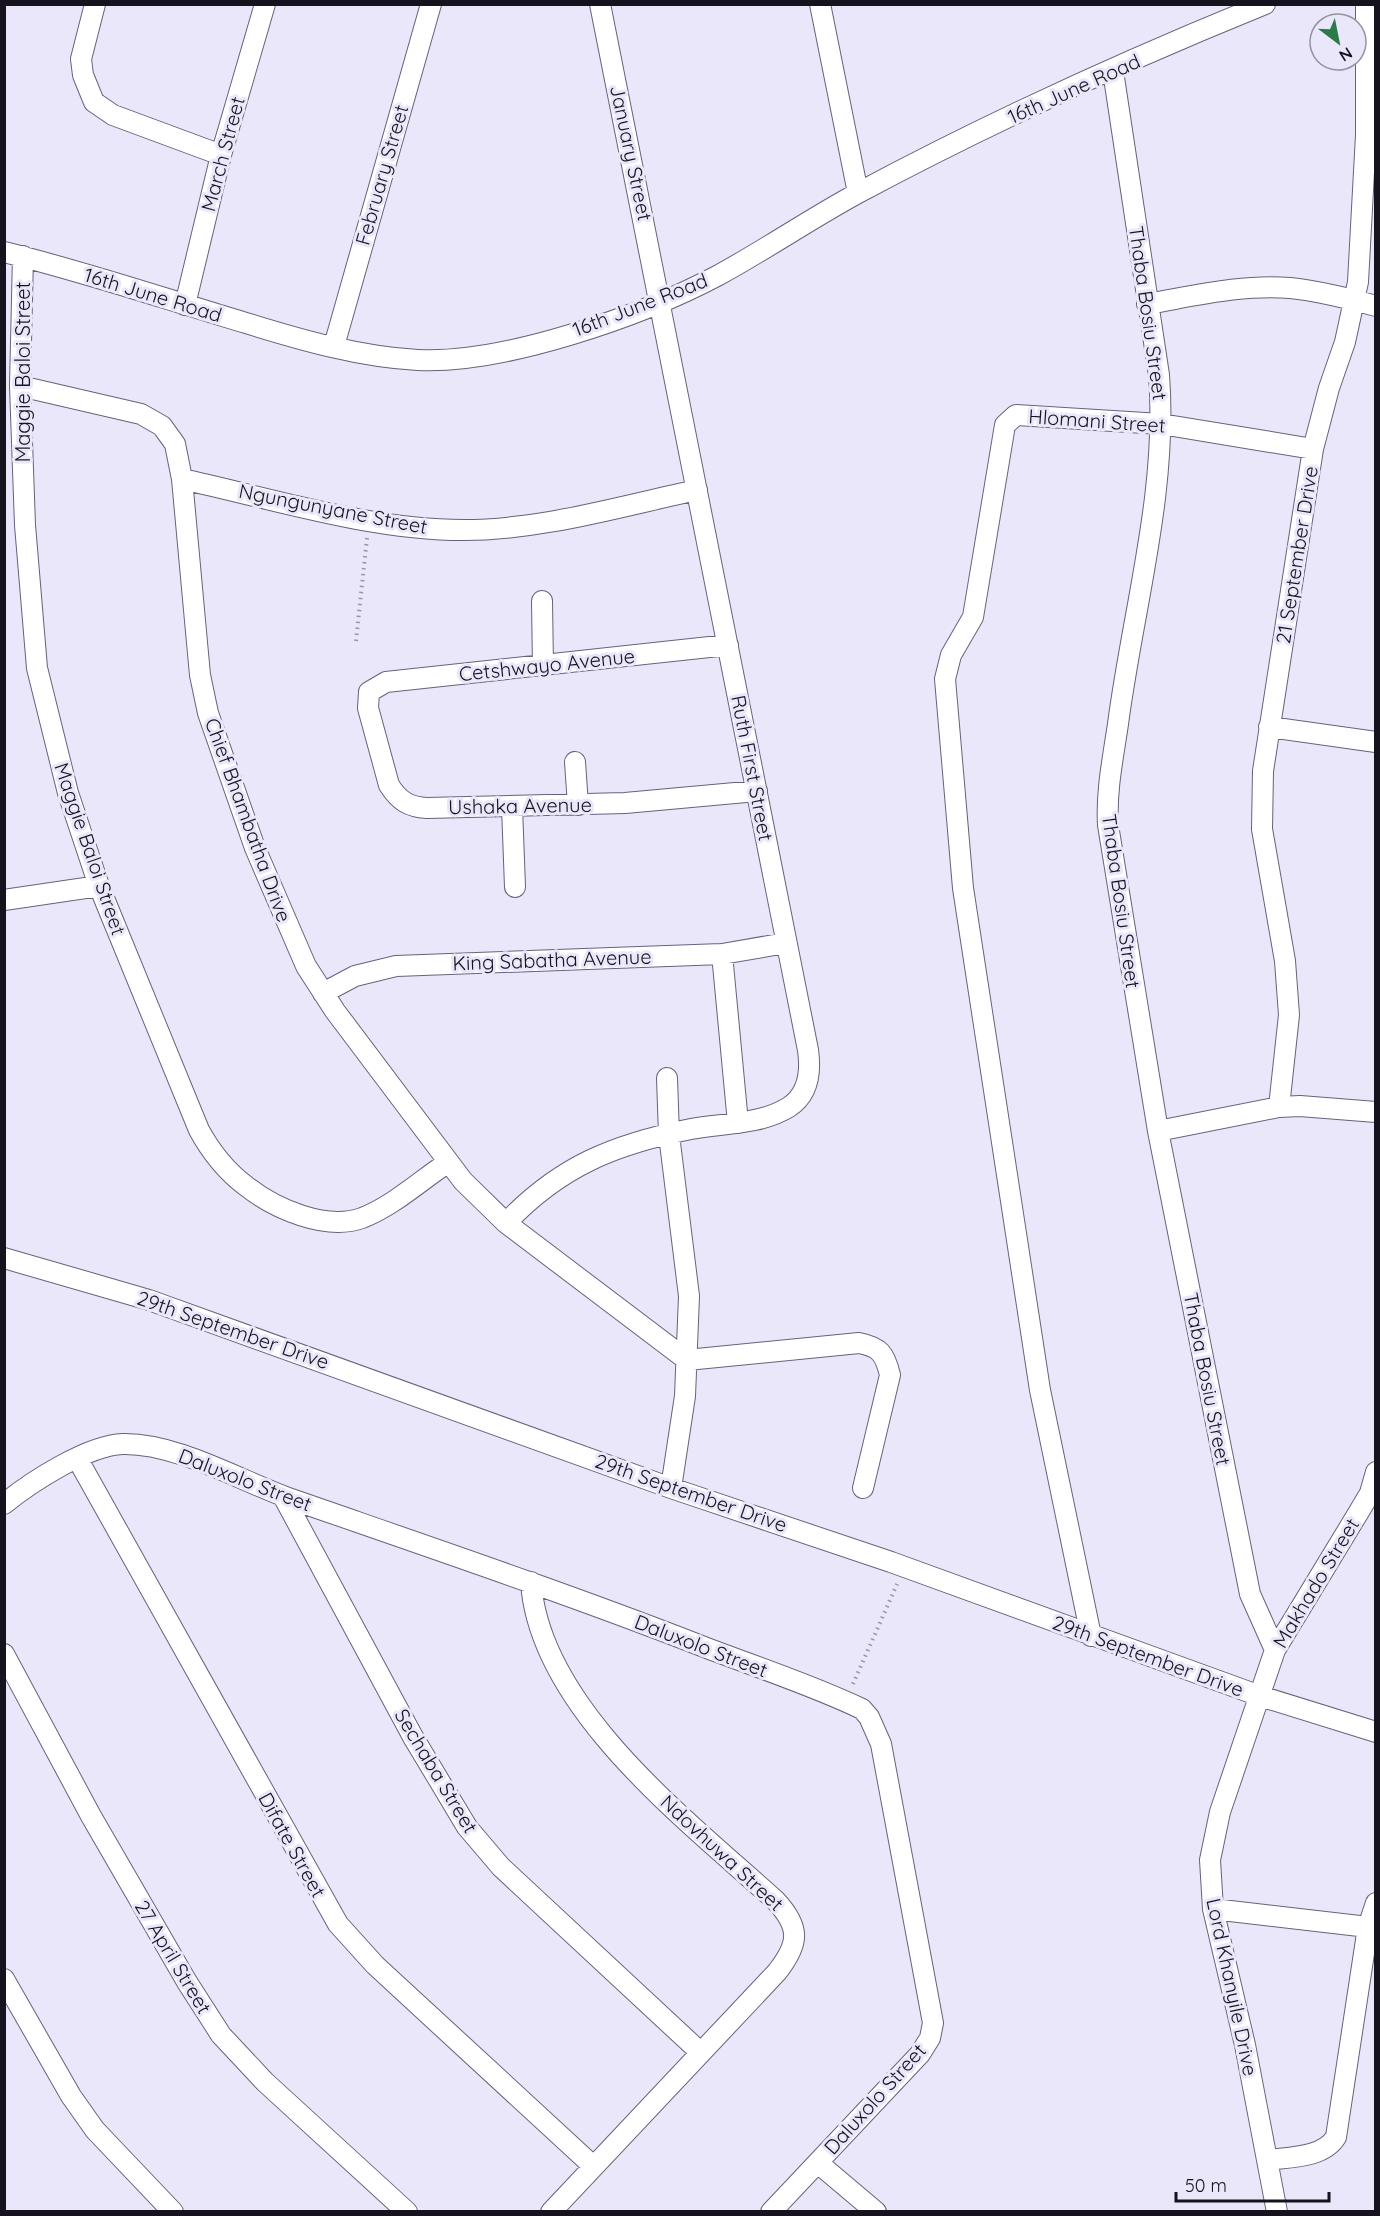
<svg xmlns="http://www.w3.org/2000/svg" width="1380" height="2216" font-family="Quicksand,sans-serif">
<rect width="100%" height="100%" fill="#ebe7fa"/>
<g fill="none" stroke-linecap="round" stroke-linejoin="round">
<defs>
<path id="minor" d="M95 4 81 59 83 75 94 102 113 115 221 155
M820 4 858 193
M1113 71 1159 375C1168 492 1133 609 1118 724 1113 758 1106 791 1108 825L1158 1131 1250 1594 1275 1650
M4 252C86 272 165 299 246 323 301 340 360 357 418 360 504 364 641 316 717 276 765 250 810 219 858 193 989 123 1127 60 1265 4
M23 256 20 386 25 525 37 668 68 793 99 886 199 1130C211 1152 226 1171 246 1186 275 1209 326 1231 362 1218 393 1206 420 1181 447 1163
M1147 304C1194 296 1242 284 1290 288 1319 291 1347 298 1376 306
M185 305 221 155 265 4
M334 346 431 4
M20 386 141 414 162 426 175 444 182 479 200 675 208 713 255 848 306 966 335 1011 463 1181 506 1223 687 1360 859 1343C880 1347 885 1354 890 1375L863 1488
M182 479C273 499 371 530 464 530 542 530 621 506 697 490
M542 601 543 667
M728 645 386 682 369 692 368 708 389 785C399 801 409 807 427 808L625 803 757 791
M1269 727 1376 742
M575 762 578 805
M512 807 515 887
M4 900 99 886
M722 954 738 1123
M323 993 355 976 396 966 722 954 786 943
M667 1078 669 1135 689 1296 685 1396 671 1488
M1279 1107 1289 1015 1285 961 1262 829 1263 771 1313 449 1329 388 1345 342 1358 282 1366 135V4
M1158 1131 1279 1107 1300 1106 1376 1112
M506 1223C560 1166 615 1144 691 1129 723 1123 760 1125 789 1107 809 1094 811 1071 808 1050L600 4
M4 1258 149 1300 671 1488 891 1562 1260 1696 1376 1732
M77 1458 338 1924 375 1965 593 2166
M283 1496 413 1737 467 1827 501 1867 700 2052
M4 1504C31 1482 88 1445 123 1444 178 1443 242 1482 294 1500 429 1547 565 1593 699 1645 753 1666 810 1684 862 1709L869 1717 881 1744 933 2023 930 2038 920 2054 771 2212
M531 1582C539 1708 689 1822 776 1901 801 1928 799 1944 777 1972L551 2212
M1091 1636 1040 1390 963 888 945 679 951 655 973 617 1005 425 1016 415 1161 424 1313 449
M4 1654 91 1816 187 1982 221 2035 265 2082 407 2212
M1213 1909 1368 1927
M4 1979 71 2096 95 2130 173 2212
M1268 2160C1290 2157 1323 2158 1336 2137L1368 1927 1376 1903
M818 2163 876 2212
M1277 2212 1245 2045 1213 1909 1210 1860 1220 1812 1275 1650 1360 1510 1370 1493 1376 1472"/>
</defs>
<use href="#minor" stroke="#68617c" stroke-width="22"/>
<path stroke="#9995a5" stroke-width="4" stroke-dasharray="1.5 4.5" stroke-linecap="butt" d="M356 641 367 538
M853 1684 897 1584"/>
<use href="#minor" stroke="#fff" stroke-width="20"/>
</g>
<g text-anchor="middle" stroke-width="6" stroke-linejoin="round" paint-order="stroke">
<g font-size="20" fill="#16131e" stroke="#ebe7fa">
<text transform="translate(1074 89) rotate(-24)" y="7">16th June Road</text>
<text transform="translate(631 153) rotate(78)" y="7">January Street</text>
<text transform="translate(223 154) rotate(-75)" y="7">March Street</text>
<text transform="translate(382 175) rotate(-74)" y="7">February Street</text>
<text transform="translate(153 295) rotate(17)" y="7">16th June Road</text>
<text transform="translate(640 305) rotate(-21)" y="7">16th June Road</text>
<text transform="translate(1148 313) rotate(82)" y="7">Thaba Bosiu Street</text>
<text transform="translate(23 372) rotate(-90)" y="7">Maggie Baloi Street</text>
<text transform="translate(1097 421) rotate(4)" y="7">Hlomani Street</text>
<text transform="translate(333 509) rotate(11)" y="7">Ngungunyane Street</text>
<text transform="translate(1297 555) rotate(-81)" y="7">21 September Drive</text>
<text transform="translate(547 665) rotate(-6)" y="7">Cetshwayo Avenue</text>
<text transform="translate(752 768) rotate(79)" y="7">Ruth First Street</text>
<text transform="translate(520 806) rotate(-1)" y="7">Ushaka Avenue</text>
<text transform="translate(248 820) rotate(70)" y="7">Chief Bhambatha Drive</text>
<text transform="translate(90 849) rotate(71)" y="7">Maggie Baloi Street</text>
<text transform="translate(1121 901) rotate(82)" y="7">Thaba Bosiu Street</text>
<text transform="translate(552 960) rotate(-2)" y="7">King Sabatha Avenue</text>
<text transform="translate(233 1330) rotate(19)" y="7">29th September Drive</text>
<text transform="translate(1207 1379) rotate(79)" y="7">Thaba Bosiu Street</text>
<text transform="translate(245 1480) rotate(21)" y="7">Daluxolo Street</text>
<text transform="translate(691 1493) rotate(19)" y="7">29th September Drive</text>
<text transform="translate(1316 1583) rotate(-59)" y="7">Makhado Street</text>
<text transform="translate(701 1646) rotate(21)" y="7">Daluxolo Street</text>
<text transform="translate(1148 1656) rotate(20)" y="7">29th September Drive</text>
<text transform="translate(436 1771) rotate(59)" y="7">Sechaba Street</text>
<text transform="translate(292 1845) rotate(61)" y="7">Difate Street</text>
<text transform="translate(722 1853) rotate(43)" y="7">Ndovhuwa Street</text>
<text transform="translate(173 1957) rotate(59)" y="7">27 April Street</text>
<text transform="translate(1232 1987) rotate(78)" y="7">Lord Khanyile Drive</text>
<text transform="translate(875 2099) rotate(-48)" y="7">Daluxolo Street</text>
</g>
</g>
<rect width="1380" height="2216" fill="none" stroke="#16131e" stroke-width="12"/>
<g transform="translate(1338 42) rotate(148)"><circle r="28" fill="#ebe7fa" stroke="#9692a2" stroke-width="1.5"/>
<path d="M0-4.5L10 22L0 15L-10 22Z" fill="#2a7a4b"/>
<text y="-9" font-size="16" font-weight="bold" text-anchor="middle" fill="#16131e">N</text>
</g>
<path d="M1176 2192v9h153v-9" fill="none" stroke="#16131e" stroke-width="3"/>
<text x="1185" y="2192" font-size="18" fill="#16131e" stroke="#ebe7fa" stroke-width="4.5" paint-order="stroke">50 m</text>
</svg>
